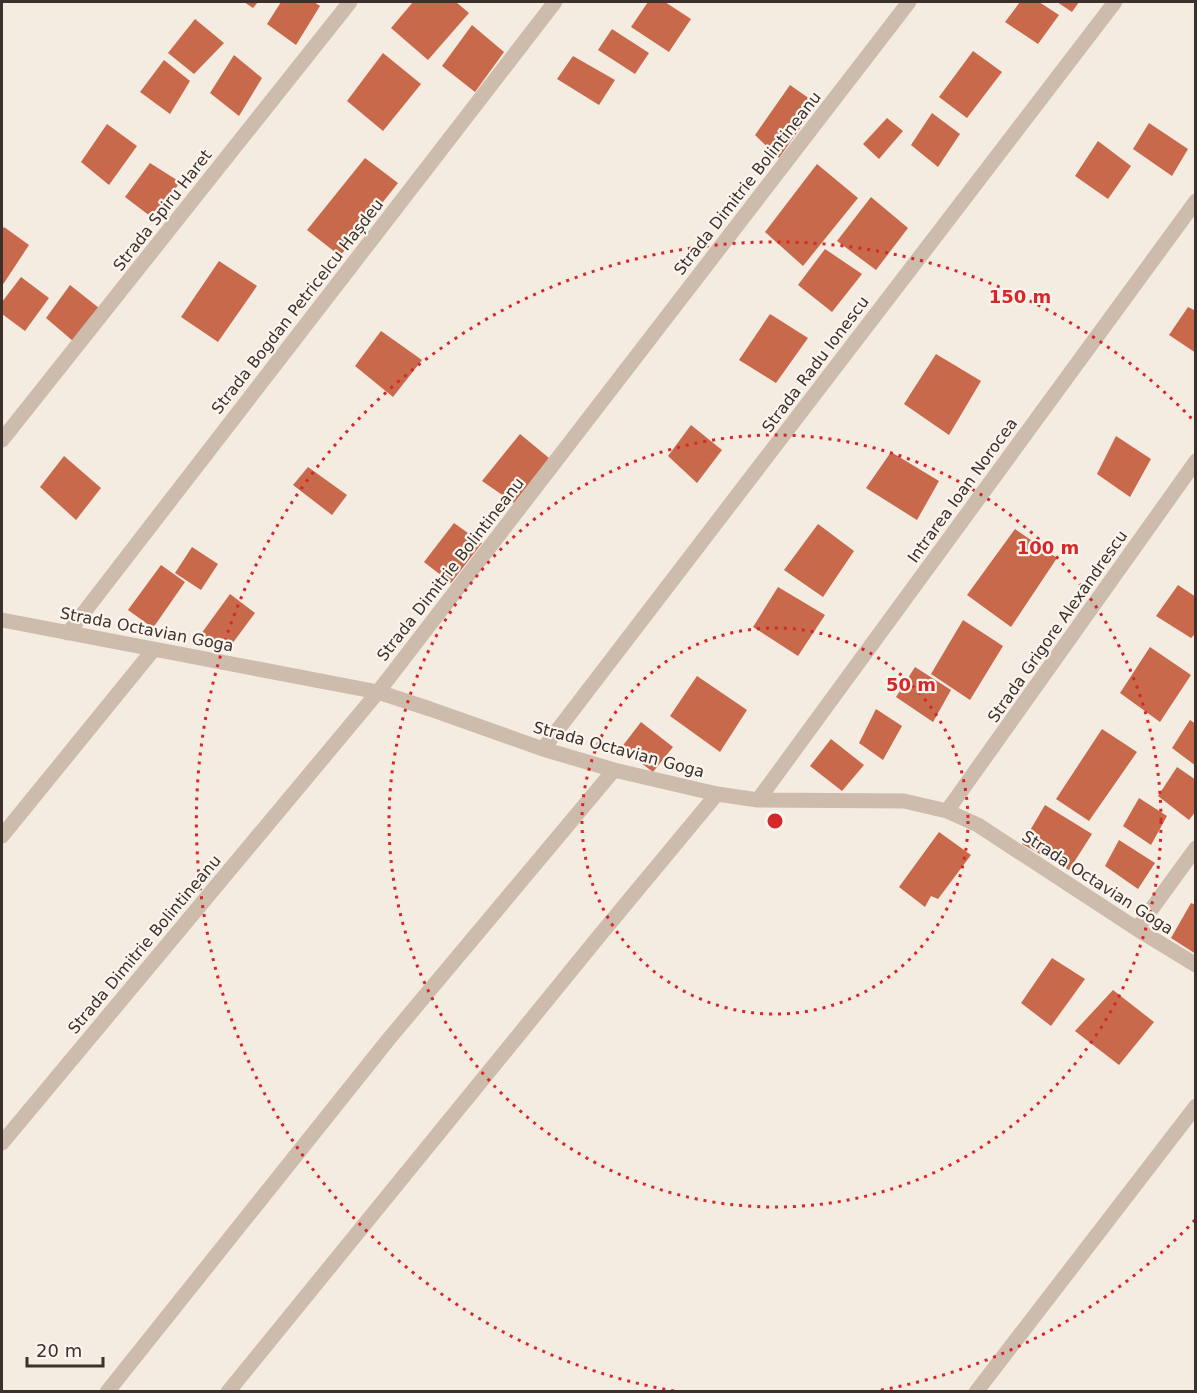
<svg xmlns="http://www.w3.org/2000/svg" width="1197" height="1393" font-family="'DejaVu Sans',sans-serif">
<rect width="100%" height="100%" fill="#f4ebe1"/>
<path fill="#c8694b" d="M244 2H258L253 8Z
M281 2H314L320 6 296 45 267 24Z
M413 2H456L469 13 428 60 391 28Z
M648 2H665L691 19 669 52 631 27Z
M1020 2H1039L1059 15 1038 44 1005 22Z
M1057 2H1079L1072 12Z
M195 19 224 43 194 74 168 53Z
M472 25 504 52 475 92 442 66Z
M612 29 649 53 635 74 598 50Z
M973 51 1002 72 967 118 939 97Z
M383 53 421 84 383 131 347 101Z
M234 55 262 78 239 116 210 93Z
M573 56 615 80 599 105 557 79Z
M164 60 190 81 170 114 140 92Z
M790 85 817 104 779 158 755 135Z
M932 113 960 134 938 167 911 145Z
M887 118 903 131 879 159 863 144Z
M1149 123 1188 149 1172 176 1133 149Z
M107 124 137 146 109 185 81 162Z
M1098 141 1131 166 1108 199 1075 176Z
M365 158 398 183 340 256 307 230Z
M150 163 180 182 154 219 125 197Z
M817 164 858 198 803 266 765 232Z
M871 197 908 228 876 270 837 241Z
M4 227 29 245 2 286V230Z
M825 249 862 274 832 312 798 285Z
M219 261 257 286 218 342 181 317Z
M21 277 49 298 25 331 2 314V302Z
M70 285 104 312 80 347 46 318Z
M1188 307 1196 311V353L1169 335Z
M770 314 808 338 776 383 739 360Z
M381 331 422 360 393 397 355 366Z
M936 354 981 381 949 435 904 404Z
M691 425 722 450 697 483 668 456Z
M520 434 549 458 514 503 482 481Z
M1116 436 1151 459 1130 497 1097 474Z
M891 452 939 481 917 520 866 488Z
M64 456 101 488 76 520 40 487Z
M308 467 347 495 332 515 293 485Z
M454 523 482 543 451 583 424 562Z
M818 524 854 551 823 597 784 570Z
M1015 529 1057 558 1011 627 967 595Z
M192 547 218 564 201 590 175 573Z
M161 565 185 582 153 628 128 610Z
M1178 585 1196 597V633L1191 638 1156 616Z
M778 587 825 615 798 656 753 627Z
M230 594 255 613 226 652 201 634Z
M963 620 1003 646 970 700 931 674Z
M1150 647 1191 675 1160 722 1120 693Z
M915 667 951 690 933 722 896 697Z
M697 676 747 710 720 752 670 716Z
M876 709 902 726 883 760 859 743Z
M1190 720 1196 724V766L1172 748Z
M641 722 673 747 653 772 621 748Z
M1102 729 1137 752 1089 821 1056 799Z
M831 739 864 765 842 791 810 766Z
M1177 767 1196 780V811L1189 820 1158 796Z
M1139 798 1167 816 1151 845 1123 826Z
M1045 805 1092 834 1069 870 1022 844Z
M939 832 971 855 938 899 931 896 925 907 899 887Z
M1119 840 1155 863 1138 889 1105 866Z
M1191 903 1196 905V954L1171 938Z
M1052 958 1085 979 1051 1026 1021 1003Z
M1113 990 1154 1022 1119 1065 1075 1031Z"/>
<g fill="none" stroke-linecap="round" stroke-linejoin="round">
<path stroke="#cdbbac" stroke-width="15" d="M2 440 350 2
M2 620 378 692 430 709 543 749 614 770 717 794 758 800 904 801 947 811 978 825 1137 929 1196 965
M68 633 555 2
M543 749 1115 2
M758 800 1196 201
M947 811 1196 461
M2 836 154 649
M1137 929 1196 848
M2 1143 378 692 909 2
M107 1392 388 1040 614 770
M228 1392 600 935 717 794
M976 1392 1196 1106"/>
</g>
<g fill="none" stroke="#d62828" stroke-width="3" stroke-dasharray="3 6">
<circle cx="775" cy="821" r="193"/>
<circle cx="775" cy="821" r="386"/>
<path d="M1195 1220A579 579 0 0 1 876 1391M674 1391A579 579 0 1 1 1195 422"/>
</g>
<g text-anchor="middle" stroke-width="4.5" stroke-linejoin="round" paint-order="stroke">
<g font-size="16" fill="#3b302b" stroke="#fbf5ee">
<text transform="translate(747 183) rotate(-52)" y="6">Strada Dimitrie Bolintineanu</text>
<text transform="translate(162 210) rotate(-52)" y="6">Strada Spiru Haret</text>
<text transform="translate(297 306) rotate(-52)" y="6">Strada Bogdan Petricelcu Hașdeu</text>
<text transform="translate(815 364) rotate(-53)" y="6">Strada Radu Ionescu</text>
<text transform="translate(962 490) rotate(-54)" y="6">Intrarea Ioan Norocea</text>
<text transform="translate(450 569) rotate(-52)" y="6">Strada Dimitrie Bolintineanu</text>
<text transform="translate(1057 626) rotate(-55)" y="6">Strada Grigore Alexandrescu</text>
<text transform="translate(147 629) rotate(11)" y="6">Strada Octavian Goga</text>
<text transform="translate(619 749) rotate(15)" y="6">Strada Octavian Goga</text>
<text transform="translate(1098 882) rotate(33)" y="6">Strada Octavian Goga</text>
<text transform="translate(144 944) rotate(-50)" y="6">Strada Dimitrie Bolintineanu</text>
</g>
</g>
<circle cx="775" cy="821" r="9" fill="#d62828" stroke="#fbf5ee" stroke-width="3"/>
<g font-size="18" text-anchor="middle" font-weight="bold" fill="#d62828" stroke="#fbf5ee" stroke-width="4.5" stroke-linejoin="round" paint-order="stroke">
<text x="1020" y="303">150 m</text>
<text x="1048" y="554">100 m</text>
<text x="911" y="691">50 m</text>
</g>
<rect width="1197" height="1393" fill="none" stroke="#3b302b" stroke-width="6"/>
<path d="M27 1357v9h76v-9" fill="none" stroke="#3b302b" stroke-width="3"/>
<text x="36" y="1357" font-size="18" fill="#3b302b" stroke="#fbf5ee" stroke-width="4.5" paint-order="stroke">20 m</text>
</svg>
